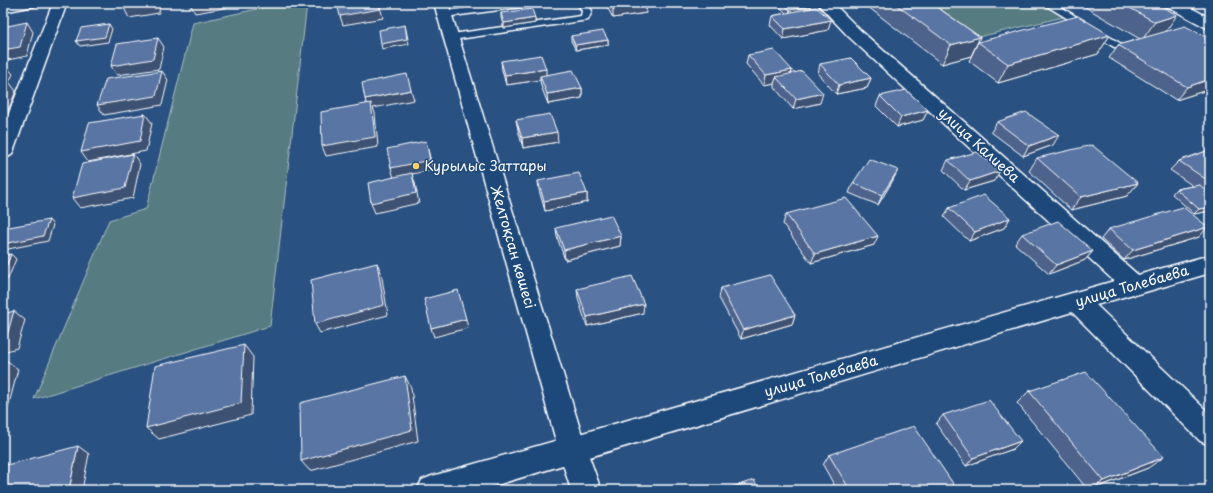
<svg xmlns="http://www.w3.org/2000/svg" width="1213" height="493" font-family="'Playpen Sans',sans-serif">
<rect width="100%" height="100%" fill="#295181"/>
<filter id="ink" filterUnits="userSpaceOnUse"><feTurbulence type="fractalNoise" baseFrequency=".025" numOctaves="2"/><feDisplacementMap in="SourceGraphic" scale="8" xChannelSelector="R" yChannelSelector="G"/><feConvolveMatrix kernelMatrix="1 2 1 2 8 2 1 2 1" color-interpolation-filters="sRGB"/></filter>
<g filter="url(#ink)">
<path fill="#567c82" stroke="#aabec0" d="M284 3H307L270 326 34 399 109 220 146 209 193 23Z
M920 3H1043L1064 17 970 39Z"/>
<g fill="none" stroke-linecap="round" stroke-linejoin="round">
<defs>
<path id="service" d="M508 3H535L530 6 445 17 440 14 445 11Z
M577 3H587L592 11 588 20 452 40 447 37 452 34 581 16 582 11Z
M1042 3H1054L1123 45 1122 47H1114Z"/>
<path id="minor" d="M53 3H67L13 152 10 156 3 158V128Z
M817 3H833L860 30 1138 275 1210 255V273L1135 295 1133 294 1096 305 1210 414V445L1200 441 1072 312 480 490H417L422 480 432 476 1114 281 848 36Z
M1164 3H1182L1210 18V29L1205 27 1166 6Z"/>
<path id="secondary" d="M3 3H37L35 6 3 12Z
M434 3H448L586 448 601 490H571L558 448Z"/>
</defs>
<use href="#service" stroke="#fff" stroke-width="3"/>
<use href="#minor" stroke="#fff" stroke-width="3"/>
<use href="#secondary" stroke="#fff" stroke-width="3"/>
<use href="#service" fill="#1f4a7a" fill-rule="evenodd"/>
<use href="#minor" fill="#1f4a7a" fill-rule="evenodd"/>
<use href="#secondary" fill="#1f4a7a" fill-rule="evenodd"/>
</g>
<path fill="#4d648c" stroke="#fff" d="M606 3H646V13L613 18 606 5Z
M779 3H807L811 8 828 30 783 39 770 25 772 16 786 13 779 6Z
M863 3H931L980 37 971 56 942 64Z
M1078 3H1155L1166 31 1210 39V89L1176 100 1109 58 1118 45 1140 39Z
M501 13 535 18V23L504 28 501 18Z
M1110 35 1098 54 998 83 969 61 978 42Z
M571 36 608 40V45L576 50 571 41Z
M748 55 792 70 791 74 820 103 793 109 774 87V83L764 85 746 64Z
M501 61 546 75 582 88V98L548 104 541 86 540 80 506 85 502 70Z
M820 64 871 78 867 88 836 94 818 74Z
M880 96 928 110 923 120 897 127 876 106Z
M516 120 558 142 523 148 518 130Z
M997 122 1053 145 1023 156 991 132Z
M1210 150V211L1194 214 1172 194 1176 189 1193 186 1170 170 1179 161Z
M1037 158 1138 183 1127 196 1071 210 1029 171Z
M948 160 994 181 964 190 943 170Z
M893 180 878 205 849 193 853 183Z
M538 181 587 193V202L545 211 539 190Z
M949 208 1010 218 1004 228 969 241 944 217Z
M786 214 874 245 811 263 783 224Z
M556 228 621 236 620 246 565 260 557 237Z
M1109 229 1199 237 1124 260 1101 239Z
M1022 234 1093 251 1085 260 1049 274 1015 244Z
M721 288 795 315 792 324 741 339 719 298Z
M577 289 643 313 587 326 578 299Z
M1029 391 1148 468 1091 490H1088L1017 403Z
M943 415 1013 449 966 466 936 424Z
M829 455 949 490H837L823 465Z"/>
<path fill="#3e5172" stroke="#fff" d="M154 3H160L159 13 129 18 124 8Z
M195 3H230V7L195 13 190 4Z
M361 3H381H379L383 18 343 25 340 16Z
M646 4V13L613 18V9Z
M811 6 810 11 789 15 790 10Z
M1177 15 1164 34 1142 40 1155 22Z
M535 18V23L504 28V23Z
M831 20 828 30 783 39 785 29Z
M27 22 33 32 27 56 3 61V50Z
M109 24 112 29 108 42 80 46 76 41Z
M405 25 409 44 382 49 381 44Z
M1110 35 1098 54 998 83 1008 64Z
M980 37 971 56 942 64 951 45Z
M158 38 164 47 159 69 117 75 111 66Z
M608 40V45L576 50 575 45Z
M5 65 13 74 9 82 16 91 8 110 3 111V69Z
M546 69V79L540 76V80L506 85 505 75Z
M792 70 790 79 776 77 774 83 764 85 766 75Z
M162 71 168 80 162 105 104 115 97 105Z
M871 78 867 88 836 94 839 85Z
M1210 79V89L1176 100 1187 87Z
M582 88V98L548 104 547 94Z
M411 90 414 100 373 108 375 113 378 147 326 156 322 146 368 109 365 99Z
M823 93 820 103 793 109 796 99Z
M928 110 923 120 897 127 901 117Z
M145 114 152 123 146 151 88 162 81 152Z
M557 132 558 142 523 148 522 138Z
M1059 135 1053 145 1023 156 1029 146Z
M426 141 433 170 412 174 415 183 419 203 375 213 371 203 394 178 391 168Z
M133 154 140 164 133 198 80 208 72 198Z
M898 170 893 180 878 205 882 195Z
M1000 171 994 181 964 190 970 181Z
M1138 183 1127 196 1071 210 1081 197Z
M587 193V202L545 211 544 201Z
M1210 207V211L1194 214 1199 209Z
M1010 218 1004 228 969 241 975 232Z
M49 220 53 225 48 241 3 250V244Z
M1208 227 1199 237 1124 260 1133 250Z
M621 236 620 246 565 260 564 250Z
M878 236 874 245 811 263 815 254Z
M1093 251 1085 260 1049 274 1056 265Z
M11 254 16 259 8 279 3 280V274Z
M377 263 381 272 388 315 320 333 315 324Z
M644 304 643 313 587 326V317Z
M14 311 25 320 17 348 3 352V340Z
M795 315 792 324 741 339 743 330Z
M466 319 468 328 434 337 431 328Z
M244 345 253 357 251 415 159 439 146 428Z
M6 360 18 369 8 408 3 409V372Z
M405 376 411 388 418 441 310 471 301 461Z
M1021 441 1013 449 966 466 973 458Z
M78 446 89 454 82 490H69Z
M1164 457 1148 468 1090 490 1104 481Z
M954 485 949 490H941Z"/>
<path fill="#5974a3" stroke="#fff" d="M125 3H154L153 4 124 8Z
M361 3H379L380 9 340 16 338 7Z
M610 3H646V4L613 9Z
M782 3H807L811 6 790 10Z
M894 3H931L980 37 951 45Z
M1121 3H1155L1177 15 1155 22Z
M816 7 831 20 785 29 772 16Z
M532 9 535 18 504 23 501 13Z
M1078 16 1110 35 1008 64 978 42Z
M27 22 20 47 3 50V27Z
M109 24 105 37 76 41 81 28Z
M405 25 407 39 381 44 379 30Z
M1185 26 1210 39V79L1187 87 1118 45Z
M603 31 608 40 575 45 571 36Z
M158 38 153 59 111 66 117 44Z
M774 50 792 70 766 75 748 55Z
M541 55 546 69 505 75 501 61Z
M851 58 871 78 839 85 820 64Z
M573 70 582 88 547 94 540 76Z
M162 71 156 96 97 105 106 79Z
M802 71 823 93 796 99 776 77Z
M407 74 411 90 365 99 362 83Z
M8 81 3 93V82Z
M906 90 928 110 901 117 880 96Z
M371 103 375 137 322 146 321 112Z
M1026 112 1059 135 1029 146 997 122Z
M145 114 140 141 81 152 89 123Z
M550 114 557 132 522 138 516 120Z
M426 141 430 160 391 168 387 149Z
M1092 145 1138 183 1081 197 1037 158Z
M1209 150H1210V182L1179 161Z
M977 152 1000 171 970 181 948 160Z
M133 154 125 188 72 198 82 164Z
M869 159 898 170 882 195 853 183Z
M412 173 416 193 371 203 368 183Z
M579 173 587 193 544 201 538 181Z
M1200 185 1210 194V207L1199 209 1176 189Z
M984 195 1010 218 975 232 949 208Z
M846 198 878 236 815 254 786 214Z
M1183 207 1208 227 1133 250 1109 229Z
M611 215 621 236 564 250 556 228Z
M49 220 43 236 3 244V228Z
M1058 221 1093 251 1056 265 1022 234Z
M11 254 3 274V256Z
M377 263 384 305 315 324 311 280Z
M770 275 795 315 743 330 721 288Z
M632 276 644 304 587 317 577 289Z
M458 290 466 319 431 328 424 299Z
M14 311 6 339 3 340V314Z
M244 345 241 403 146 428 155 366Z
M6 360 3 372V361Z
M1086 372 1164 457 1104 481 1029 391Z
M405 376 412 430 301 461 300 403Z
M989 400 1021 441 973 458 943 415Z
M914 426 954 485 941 490H850L829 455Z
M78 446 69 490H3V466Z
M754 480 759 490H723Z"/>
</g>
<circle fill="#ffd166" stroke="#1f4a7a" stroke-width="1.5" cx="416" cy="166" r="4"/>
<g text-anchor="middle" stroke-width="3" stroke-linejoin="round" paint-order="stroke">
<g font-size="14" fill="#fff" stroke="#1f4a7a">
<text transform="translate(979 145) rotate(42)" y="5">улица Калиева</text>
<text transform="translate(513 247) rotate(74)" y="5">Желтоқсан көшесі</text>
<text transform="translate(1132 286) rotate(-16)" y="5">улица Толебаева</text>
<text transform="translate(821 376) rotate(-16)" y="5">улица Толебаева</text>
</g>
<g font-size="14" fill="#fff" stroke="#1f4a7a" text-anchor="start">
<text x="424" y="171">Курылыс Заттары</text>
</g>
</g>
<rect width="1213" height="493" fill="none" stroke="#1f4a7a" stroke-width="16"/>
<rect x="8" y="8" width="1197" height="477" fill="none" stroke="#fff" stroke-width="1.5" filter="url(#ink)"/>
</svg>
